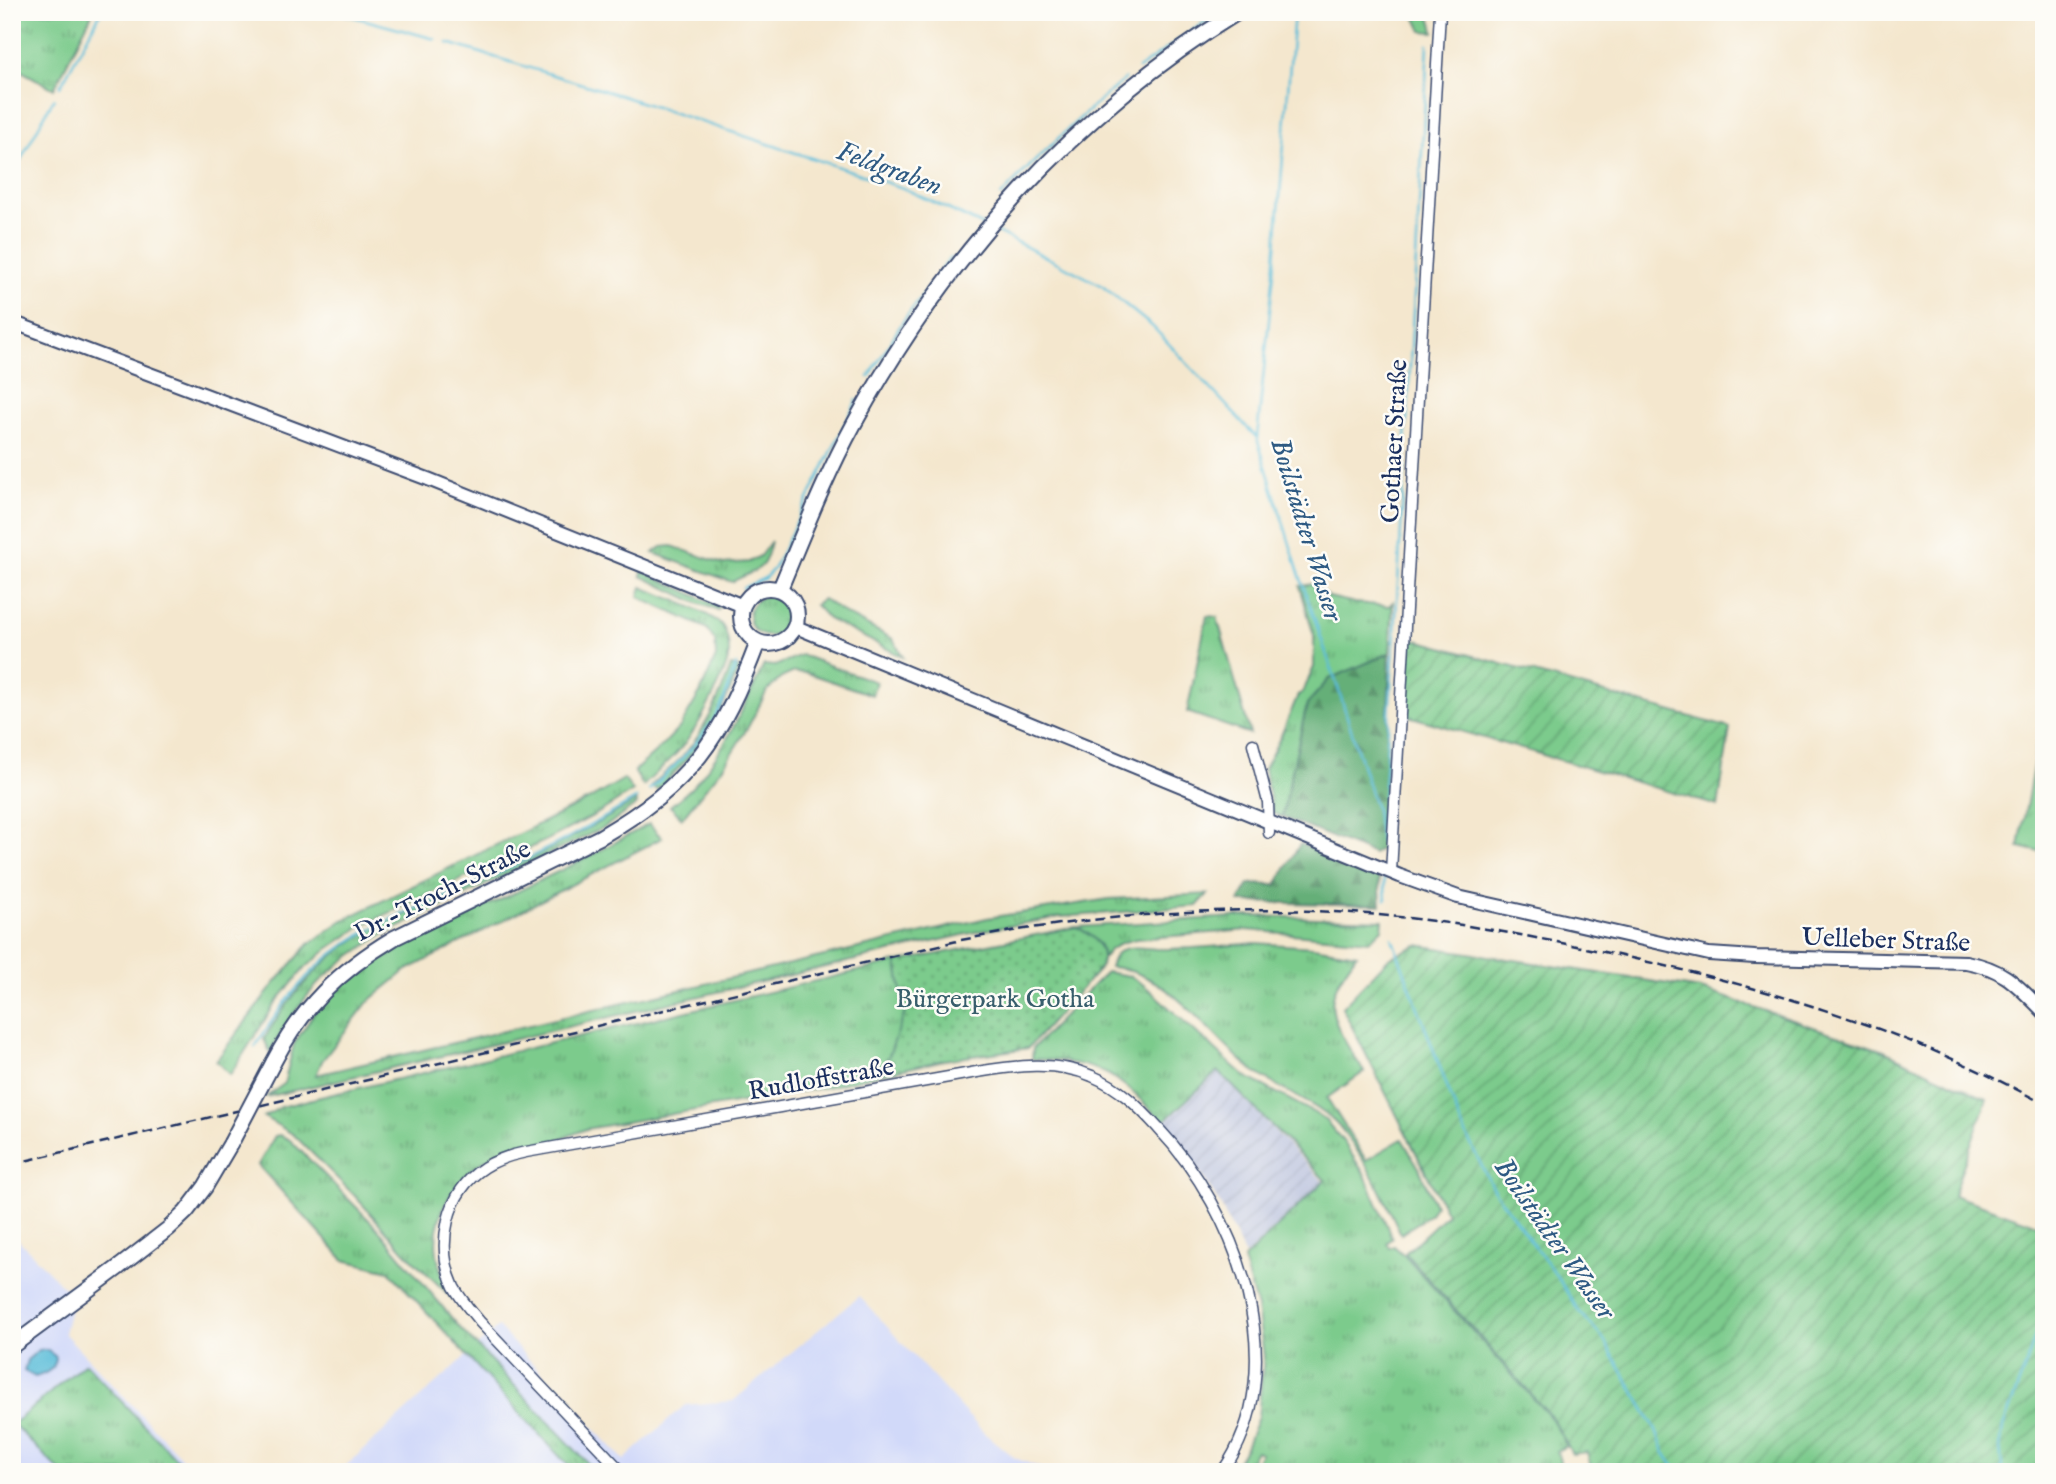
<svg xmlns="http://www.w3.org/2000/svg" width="2056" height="1484" font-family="'IM FELL English',serif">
<defs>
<pattern id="industrial-furrows" width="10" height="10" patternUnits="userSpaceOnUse" patternTransform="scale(1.75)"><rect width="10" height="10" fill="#bbc3de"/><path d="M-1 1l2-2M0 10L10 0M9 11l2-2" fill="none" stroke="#a0a8c1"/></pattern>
<pattern id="grass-tufts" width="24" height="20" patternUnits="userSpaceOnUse" patternTransform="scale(1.75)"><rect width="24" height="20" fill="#7ccb8c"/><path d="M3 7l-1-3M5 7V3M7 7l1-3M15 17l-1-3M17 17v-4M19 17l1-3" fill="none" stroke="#65a576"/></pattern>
<pattern id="forest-firs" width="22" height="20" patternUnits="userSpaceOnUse" patternTransform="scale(1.75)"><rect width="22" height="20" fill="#65af78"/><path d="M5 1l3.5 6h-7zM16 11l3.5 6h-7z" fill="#528f66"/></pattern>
<pattern id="park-dots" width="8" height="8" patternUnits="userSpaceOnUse" patternTransform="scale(1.75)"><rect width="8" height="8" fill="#7ccb8c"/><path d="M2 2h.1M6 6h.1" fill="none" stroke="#65a576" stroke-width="1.8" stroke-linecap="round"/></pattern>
<pattern id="garden-furrows" width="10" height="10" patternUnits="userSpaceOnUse" patternTransform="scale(1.75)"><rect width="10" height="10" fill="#7ccb8c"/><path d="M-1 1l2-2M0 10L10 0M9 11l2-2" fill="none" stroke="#65a576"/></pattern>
</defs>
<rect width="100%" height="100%" fill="#fdfcf7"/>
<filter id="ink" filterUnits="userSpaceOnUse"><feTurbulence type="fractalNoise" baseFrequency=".0143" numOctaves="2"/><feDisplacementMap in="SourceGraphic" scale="14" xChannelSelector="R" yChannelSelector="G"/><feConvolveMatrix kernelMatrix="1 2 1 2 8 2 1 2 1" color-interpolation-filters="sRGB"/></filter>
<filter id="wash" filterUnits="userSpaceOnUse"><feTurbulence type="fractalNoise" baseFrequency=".00686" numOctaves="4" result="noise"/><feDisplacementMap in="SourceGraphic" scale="28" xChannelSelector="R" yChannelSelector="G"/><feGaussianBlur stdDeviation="1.57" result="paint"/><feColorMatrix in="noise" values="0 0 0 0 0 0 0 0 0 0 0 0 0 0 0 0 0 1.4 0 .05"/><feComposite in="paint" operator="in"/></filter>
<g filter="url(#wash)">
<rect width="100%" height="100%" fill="#f4e7ce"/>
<path fill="#d1d9f9" d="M12 1233 73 1297 64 1333 195 1472H12Z
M859 1296 984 1433 1015 1458 1052 1472H339L498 1327 624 1460 685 1405 733 1401Z"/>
<path fill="url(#industrial-furrows)" d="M1218 1072 1323 1181 1245 1256 1219 1202 1189 1155 1163 1124Z"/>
<path fill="url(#grass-tufts)" stroke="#4c7d75" stroke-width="2" d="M21 12H93L54 89 12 66V30Z
M1413 12H1427L1432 22 1434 32 1422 31Z
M771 541C764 574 759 567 732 582L653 553 662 547 672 546 723 564 749 562 760 556Z
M642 571 720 607 718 610 697 603 641 576Z
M1313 584 1329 597 1355 603 1389 606 1393 602 1390 653 1330 679 1307 704 1282 817 1273 813 1264 769 1280 738 1298 695 1303 692 1314 667V636L1300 586Z
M642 587C658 594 716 614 723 627 727 634 729 645 729 653 727 675 696 731 681 748 669 762 656 773 643 786L634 771 658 750 680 727 700 693 716 657 715 641 706 628 646 601 639 596Z
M749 616a20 20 0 1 1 40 0a20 20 0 1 1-40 0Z
M823 599 847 615 893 639 903 657 828 619 815 605Z
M1207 616 1217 617 1250 734 1187 712Z
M801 655 876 682 872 695 807 673 794 672 781 678 767 691 748 727 723 767 682 818 670 806C679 799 688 792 695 784 726 749 744 706 764 665L775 666Z
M731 666 739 668C720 720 697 753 657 790L651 786C662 775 674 766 684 755 706 729 720 697 731 666Z
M2044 705V853L2019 847Z
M624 779 633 791 597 814 549 839 363 925 328 949 304 969 277 1001 230 1075 216 1061 275 983 309 944 343 920 588 800Z
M636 801 637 804 605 827 381 936C365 946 349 956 335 968 307 990 288 1022 270 1052L264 1039C284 1004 311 972 344 947 374 924 424 908 460 892 520 865 579 835 636 801Z
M649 824 662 838 407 970 368 1002 322 1061 316 1075 987 918 1109 899 1208 894 1197 906 1060 917 980 931 266 1097 284 1084 294 1044 314 1013 342 983 373 958 445 921 498 901 588 857Z
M1249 916 1383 920 1382 929 1369 941 1248 930 1136 939 1121 943 1110 950 1103 958 1100 945 1076 927Z
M1255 943 1313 947 1357 954C1348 967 1336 982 1333 997 1328 1021 1352 1052 1364 1072L1327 1098 1366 1160 1402 1139 1419 1168 1435 1205 1430 1214 1401 1234C1384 1198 1368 1163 1343 1131 1318 1101 1280 1092 1250 1068 1206 1033 1171 972 1110 967 1113 957 1117 950 1128 948 1138 946 1150 949 1161 949 1193 949 1224 946 1255 943Z
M897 962 905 1013 882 1074 827 1087 586 1129C574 1134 562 1139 550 1142 533 1146 514 1147 497 1154 459 1171 431 1212 437 1254 439 1270 446 1285 454 1300L405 1252 354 1195 294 1135 264 1117 281 1107 312 1099Z
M1106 972 1130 976 1144 985 1243 1075 1313 1112 1326 1121 1343 1141 1365 1175 1392 1238 1387 1243 1390 1248 1394 1246 1405 1256 1552 1419 1567 1446 1557 1451 1563 1472H1251L1261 1453 1256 1451 1244 1472H1231L1246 1447 1258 1417 1264 1356 1257 1308 1243 1260 1325 1180 1218 1071 1163 1122C1145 1105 1126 1082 1103 1072 1080 1062 1056 1060 1032 1059L1033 1048Z
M280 1135 290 1140 377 1228 460 1328 596 1472H574L389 1271 344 1260 258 1165 275 1136Z
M85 1363 182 1465 175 1472H61L13 1424Z"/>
<path fill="url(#forest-firs)" stroke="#406f6b" stroke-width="2" d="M1390 653 1384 847 1373 854 1282 817 1307 704 1329 679Z
M1300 844 1379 876 1381 905 1239 902 1249 884 1276 885Z"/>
<path fill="url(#park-dots)" stroke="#4c7d75" stroke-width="2" d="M1076 927C1093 935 1106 946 1101 967L1028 1048 944 1060 882 1074 905 1013 897 962Z"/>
<path fill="url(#garden-furrows)" stroke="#4c7d75" stroke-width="2" d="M1410 638 1730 728 1718 806 1405 715Z
M1417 945 1701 989 1884 1051 1987 1099 1953 1195 2044 1227V1472H1592L1587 1452 1572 1454 1553 1419 1405 1253 1447 1214 1342 1007 1389 958Z"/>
<path fill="#5bbdd9" stroke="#3b769c" stroke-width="2" d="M39 1350C47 1349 50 1352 56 1357 56 1369 46 1374 35 1377L24 1371 27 1360Z"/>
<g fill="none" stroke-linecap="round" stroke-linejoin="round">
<path stroke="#5bbdd9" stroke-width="2.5" d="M336 12 435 39
M1294 12 1275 261 1257 438 1298 570 1339 691 1376 809 1380 841
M448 43 622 96 903 188 984 226
M1138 69 1219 12
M60 87 101 12
M12 176 54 98
M1001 196C1040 154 1081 116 1125 79
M993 230 1101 285 1153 327 1257 438
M869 377 904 320 950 258
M743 588 765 578 774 568 857 400
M731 616 738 639
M649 790C676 766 708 735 723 702 728 690 731 677 736 665
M1381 834 1397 600 1428 44
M1384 877 1386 900
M1392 938 1461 1124 1493 1189 1558 1278 1578 1310 1602 1337 1654 1426 1665 1453 1678 1472
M255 1047C279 1008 307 969 346 944 383 918 435 902 476 883 531 858 585 830 637 798
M1262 1470 1264 1472
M1999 1472 2002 1466 2000 1448 2003 1427 2028 1359 2044 1307"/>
</g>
</g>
<g filter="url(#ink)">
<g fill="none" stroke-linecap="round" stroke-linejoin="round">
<defs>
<path id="minor" d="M1253 744 1268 802 1269 833
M1391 872 1440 12
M622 1472 480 1322C471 1311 461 1300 454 1287 435 1246 446 1192 485 1167 498 1159 511 1155 526 1152L977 1072C1015 1066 1056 1060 1092 1076 1119 1087 1139 1107 1158 1128 1237 1211 1296 1368 1222 1472"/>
<path id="tertiary" d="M12 322 428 479 743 606
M796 627 1400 876 1458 897 1709 954 1755 957 1966 962C2005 969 2017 985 2044 1012"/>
<path id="secondary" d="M741 616a28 28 0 1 1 56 0a28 28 0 1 1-56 0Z
M780 589C803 534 825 477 854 424 945 257 1075 112 1238 12
M273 1063C302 1007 339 971 394 938L600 837C691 784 721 740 758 642
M12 1346 119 1267 168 1229 186 1212 205 1187 231 1143"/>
</defs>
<use href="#minor" stroke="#3c4b6f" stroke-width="13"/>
<use href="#tertiary" stroke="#3c4b6f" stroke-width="16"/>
<use href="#secondary" stroke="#3c4b6f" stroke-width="18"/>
<use href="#minor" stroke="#fff" stroke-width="10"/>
<use href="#tertiary" stroke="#fff" stroke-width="12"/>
<use href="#secondary" stroke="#fff" stroke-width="14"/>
<path stroke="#1b2f5e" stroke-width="2.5" stroke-dasharray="10 5" stroke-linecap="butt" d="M12 1164 961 940C1099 914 1238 903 1379 915 1468 923 1557 941 1644 961 1783 992 1918 1035 2044 1104"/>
<defs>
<path id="secondary-bridge" d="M231 1143 273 1063"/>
</defs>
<use href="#secondary-bridge" stroke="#3c4b6f" stroke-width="18" stroke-linecap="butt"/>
<use href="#secondary-bridge" stroke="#fff" stroke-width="14"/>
</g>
</g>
<g text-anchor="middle" stroke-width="5" stroke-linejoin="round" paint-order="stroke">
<g font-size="26" fill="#1b2f5e" stroke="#fdfcf7">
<text transform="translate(1393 441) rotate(-87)" y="9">Gothaer Straße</text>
<text transform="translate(442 890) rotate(-27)" y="9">Dr.-Troch-Straße</text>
<text transform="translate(1886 939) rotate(2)" y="9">Uelleber Straße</text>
<text transform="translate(821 1078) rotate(-10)" y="9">Rudloffstraße</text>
</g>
<g font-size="26" fill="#385e6c" stroke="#fdfcf7">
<text x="995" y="1007">Bürgerpark Gotha</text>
</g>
<g font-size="28" font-style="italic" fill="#2e5a83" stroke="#fdfcf7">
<text transform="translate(890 167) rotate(20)" y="10">Feldgraben</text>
<text transform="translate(1308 529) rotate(73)" y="10">Boilstädter Wasser</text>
<text transform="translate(1556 1238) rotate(55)" y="10">Boilstädter Wasser</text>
</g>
</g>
<rect width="2056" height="1484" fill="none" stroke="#fdfcf7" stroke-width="42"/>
</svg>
